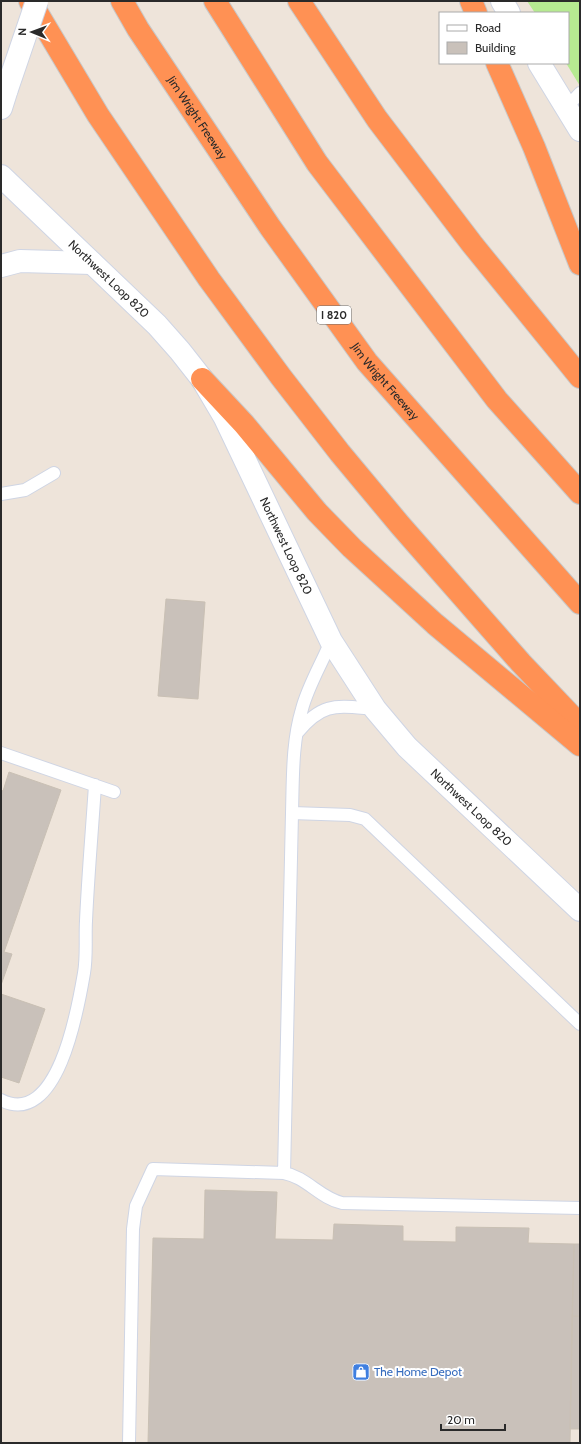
<svg xmlns="http://www.w3.org/2000/svg" width="581" height="1444" font-family="Cabin,sans-serif">
<rect width="100%" height="100%" fill="#eee4da"/>
<path fill="#b6ea91" d="M527 1H580V86L566 63H568V13H535Z"/>
<path fill="#c9c1ba" stroke="#c9c0b4" d="M166 599 205 602 198 699 158 696Z
M9 772 61 790 4 952 12 954 1 985V790L3 791Z
M1 994 45 1009 19 1083 1 1077Z
M205 1190 277 1192 275 1239 333 1240 334 1224 403 1226V1241L456 1242V1227L529 1228 528 1243 574 1244 570 1443H148L153 1238 204 1239Z
M574 1244H580V1316H572Z
M572 1316H580V1429H570Z"/>
<g fill="none" stroke-linecap="round" stroke-linejoin="round">
<defs>
<path id="lane" d="M566 108 580 93
M1 494 25 490 54 473
M331 641C322 663 308 686 302 709 292 742 293 778 292 813L350 815 365 819 580 1024
M297 733C323 701 337 706 375 709
M1 753 114 792
M1 1100C58 1129 78 1008 84 973 87 956 85 938 86 921 88 876 92 831 95 785
M284 1173 292 813
M129 1443 133 1229 136 1206 153 1169 284 1173C306 1177 320 1198 342 1203L580 1208"/>
<g id="secondary">
<path d="M502 1 509 13"/>
<path d="M539 63 580 130"/>
<path d="M1 108 7 89"/>
<path id="s1" d="M1 176 157 325 180 351 202 379 225 418 331 641 375 709 407 747 580 910"/>
<path d="M1 266 20 261 92 263"/>
</g>
<g id="highway">
<path d="M30 1 98 115 209 279 281 377 340 453 400 525 521 663 580 725"/>
<path id="s2" d="M122 1 138 29 270 227 367 362 580 603"/>
<path d="M215 1 317 163 497 400 580 493"/>
<path d="M299 1 377 119 472 244 580 377"/>
<path d="M471 1 476 13"/>
<path d="M497 63 534 147 580 264"/>
<path d="M202 379 244 424 317 512 352 548 435 624 580 745"/>
</g>
</defs>
<use href="#lane" stroke="#cfd5e4" stroke-width="14"/>
<use href="#secondary" stroke="#cfd5e4" stroke-width="24"/>
<use href="#highway" stroke="#c8c8c8" stroke-width="24"/>
<use href="#lane" stroke="#fff" stroke-width="12"/>
<use href="#secondary" stroke="#fff" stroke-width="22"/>
<use href="#highway" stroke="#ff9154" stroke-width="22"/>
<defs>
<path id="secondary-bridge" d="M7 89 37 1"/>
</defs>
<use href="#secondary-bridge" stroke="#cfd5e4" stroke-width="24" stroke-linecap="butt"/>
<use href="#secondary-bridge" stroke="#fff" stroke-width="22"/>
</g>
<defs>
<symbol id="shop-square" viewBox="-11 -11 22 22"><rect x="-9" y="-9" width="18" height="18" rx="4" fill="#3f7fe0" stroke="#fff"/><path d="M-5-2.5h2.3a2.7 3.5 0 0 1 5.4 0H5L5.5 6h-11ZM-1.5-2.5h3a1.5 2.3 0 0 0-3 0Z" fill="#fff"/></symbol>
</defs>
<g fill-rule="evenodd">
<use href="#shop-square" x="351" y="1362" width="20" height="20"/>
</g>
<g text-anchor="middle" stroke-width="4" stroke-linejoin="round" paint-order="stroke">
<rect fill="#fff" stroke="#6a6a6a" stroke-width="1" x="317" y="306" width="34" height="18" rx="3"/>
<g font-size="11" font-weight="bold" fill="#2a2a2a">
<text x="334" y="319">I 820</text>
</g>
<g font-size="12" fill="#2a2a2a" stroke="#fff">
<text dy="4" stroke="none"><textPath href="#s2" startOffset="139">Jim Wright Freeway</textPath></text>
<text dy="4" stroke="none"><textPath href="#s1" startOffset="149">Northwest Loop 820</textPath></text>
<text dy="4" stroke="none"><textPath href="#s2" startOffset="463">Jim Wright Freeway</textPath></text>
<text dy="4" stroke="none"><textPath href="#s1" startOffset="473">Northwest Loop 820</textPath></text>
<text dy="4" stroke="none"><textPath href="#s1" startOffset="797">Northwest Loop 820</textPath></text>
</g>
<g font-size="12" fill="#366cbe" stroke="#fff" text-anchor="start">
<text x="374" y="1376">The Home Depot</text>
</g>
</g>
<rect width="581" height="1444" fill="none" stroke="#2a2a2a" stroke-width="4"/>
<rect x="439" y="12" width="130" height="52" fill="#ffffff" stroke="#aaaaaa"/>
<rect x="447" y="25" width="20" height="6" fill="#ffffff" stroke="#aaaaaa"/>
<text x="475" y="32" font-size="12" fill="#2a2a2a">Road</text>
<rect x="447" y="42" width="20" height="12" fill="#c9c1ba" stroke="#aaaaaa"/>
<text x="475" y="52" font-size="12" fill="#2a2a2a">Building</text>
<g transform="translate(32 32) rotate(271)" stroke="#ffffff" stroke-width="3" paint-order="stroke">
<path d="M0-3L7 15L0 10L-7 15Z" fill="#2a2a2a"/>
<text y="-6" font-size="11" font-weight="bold" text-anchor="middle" fill="#2a2a2a">N</text>
</g>
<path d="M441 1424v6h64v-6" fill="none" stroke="#2a2a2a" stroke-width="2"/>
<text x="447" y="1424" font-size="12" fill="#2a2a2a" stroke="#ffffff" stroke-width="3" paint-order="stroke">20 m</text>
</svg>
